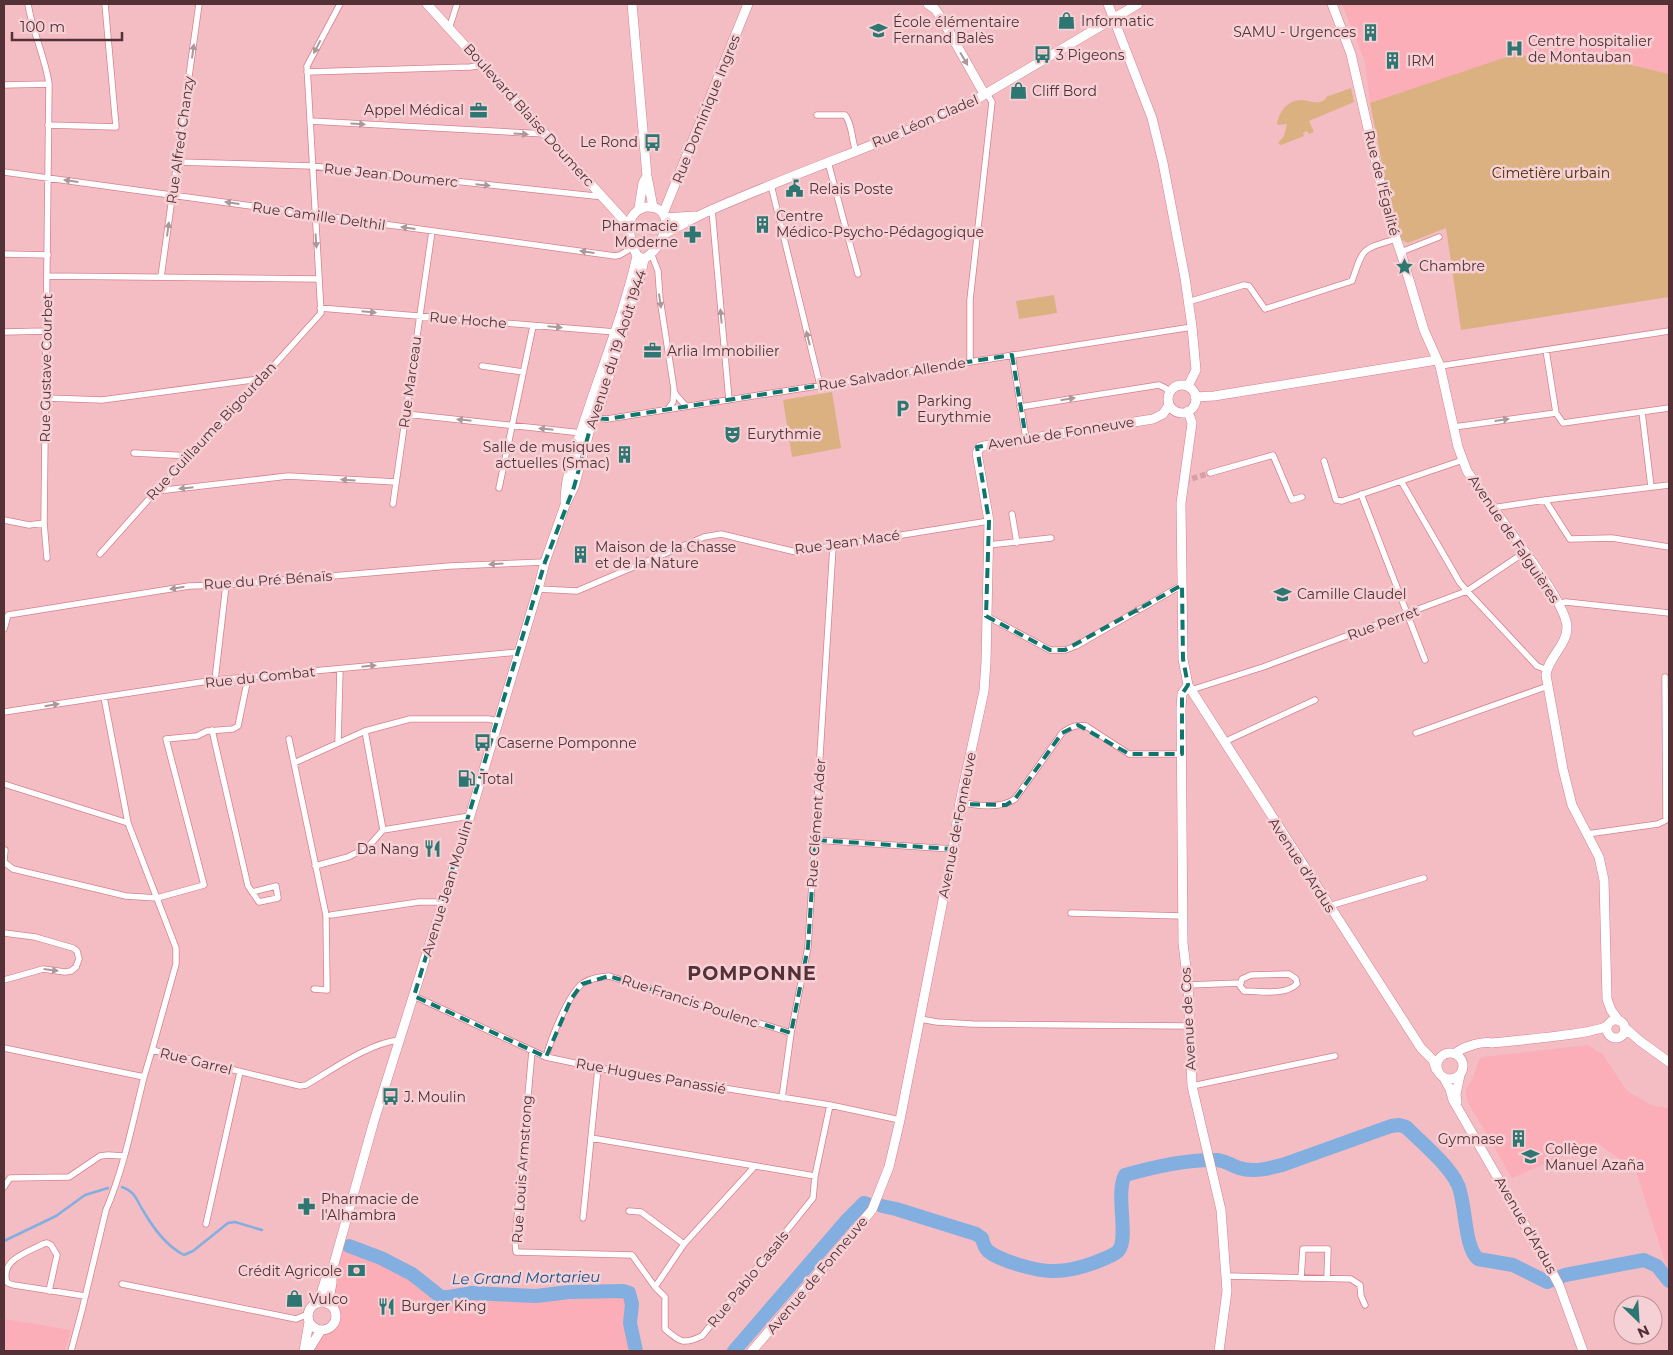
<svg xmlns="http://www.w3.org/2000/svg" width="1673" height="1355" font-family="Montserrat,sans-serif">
<rect width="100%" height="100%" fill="#f4bdc4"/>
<path fill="#fbadb8" d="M1342 4H1669V74L1614 61 1558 55 1509 56 1370 103 1365 62Z
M1588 1045 1603 1055 1627 1091 1653 1106 1669 1108V1271L1665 1262 1636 1171 1596 1142 1512 1178 1467 1101 1466 1089 1473 1078 1479 1060 1483 1057Z
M339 1242 381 1258 412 1274 441 1297H449L472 1293 536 1296 574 1292 623 1291 629 1293 632 1304 630 1323 636 1351H308L325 1329 332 1325 335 1321V1314L331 1306Z
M4 1319 71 1330 65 1351H4Z"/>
<path fill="#dbb181" d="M1558 55 1614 61 1669 74V297L1461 330 1446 228 1408 243 1402 240 1383 179 1385 178 1370 103 1509 56Z
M1351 88 1354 102 1309 121 1314 132 1309 134 1307 131 1303 133 1304 136 1281 145 1278 143 1284 136 1287 124 1279 125 1277 124C1279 111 1289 99 1302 100 1313 101 1322 107 1328 95L1329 96Z
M1054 295 1057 313 1019 319 1016 301Z
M832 392 841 448 792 457 783 400Z"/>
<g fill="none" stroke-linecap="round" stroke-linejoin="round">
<path stroke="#82afdf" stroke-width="2.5" d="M122 1187C136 1192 136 1200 144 1212 154 1229 166 1246 184 1255L193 1251 228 1223 235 1222 262 1230
M4 1241 56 1216 85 1195 108 1188"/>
<path stroke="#82afdf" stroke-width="14" d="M882 1206 896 1209 976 1234 982 1238C983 1243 984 1247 988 1251 1000 1261 1039 1272 1054 1271 1071 1271 1090 1265 1106 1258 1110 1256 1116 1254 1119 1250 1129 1236 1115 1194 1125 1175 1153 1167 1188 1159 1217 1160 1226 1161 1231 1165 1239 1168 1254 1173 1271 1168 1285 1164L1391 1126 1399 1125 1406 1127C1422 1143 1449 1165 1458 1185 1466 1203 1464 1247 1478 1259L1513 1265 1547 1282 1565 1275 1644 1260 1657 1266 1669 1281
M349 1246 381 1258 412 1274 441 1297H449L472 1293 536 1296 569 1292 623 1291 629 1293 632 1304 630 1323 636 1351
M734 1351 847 1220 864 1203 867 1204"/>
<path stroke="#d4a1a8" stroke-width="5.5" stroke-dasharray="5.5 3" stroke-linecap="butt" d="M1184 481 1210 473"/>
<defs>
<path id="street" d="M28 4C32 31 45 56 49 84L44 523 47 558
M449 29 457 4
M307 72 470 67 483 65
M4 85 49 84
M817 115H845C853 125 851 139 856 151
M310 121 546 134
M48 125 116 127 105 4
M177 162 312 166 604 197
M828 162 858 274
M4 172 615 256 620 255 633 247
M771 185 820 385
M712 210 729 400
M1401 252 1439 237
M651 253 658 271 660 299 674 389 673 402 668 409
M4 254 48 255
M47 276 319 279
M161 277 199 4
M1188 302 1244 285 1249 286 1265 309 1352 281C1364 246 1361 250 1396 239
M320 308 615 332
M4 332 45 331
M1546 350 1556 413 1563 423 1669 408
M1012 355 1026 438
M970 362V300L992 102 987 94
M482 366 523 372
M1440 366 1669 331
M674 391 676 395 686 406
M46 398 102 400 259 379
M1020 407 1159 385 1165 388 1170 392
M1642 412 1651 487
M406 414 582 433
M593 418 607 419 1192 327
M1454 427 1556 413
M134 453 192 456
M1324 461 1336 500 1342 501 1463 460
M1210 473 1273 455 1292 500 1302 497
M1401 481 1460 583 1467 591 1525 552
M499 488 533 326
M157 491 288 476 396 482
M1361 494 1425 660
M1545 500 1570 539 1612 538 1669 547
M393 504 432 231
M1492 508 1545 500 1669 485
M1012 514 1017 543
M4 520 29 525 44 523
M988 545 1051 538
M100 554 156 491 192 456 321 313 307 66 340 4
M538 589 577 591 704 537 721 534 796 552 989 521
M1559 603 1566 602 1669 613
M986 617 992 619 1050 650H1065L1076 646 1182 585
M4 629 8 615 189 586 226 585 450 566 545 562
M215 680 226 585
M1191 690 1263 667 1467 591 1537 666 1547 670
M104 697 128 823 176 948V964L152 1050
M4 712 215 680 518 652
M212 730 248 886 259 902 278 898 276 886 252 892
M365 731 383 830
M1416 733 1548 686
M289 739 326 915 327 990 314 989
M1224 742 1315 700
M338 743 340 669
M294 763 365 731 410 719H488L499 721
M4 784 128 823
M960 802C977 806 1000 809 1015 799L1062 733C1070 727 1076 724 1086 726L1129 754H1182
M1587 834 1658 824 1666 820 1665 677
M815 840 953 849
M4 860 5 850
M4 862 13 869 126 896 157 898 204 885 166 739 197 736 207 731 233 729 238 726 248 678
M315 866 348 857 368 847 383 830 470 816
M1329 906 1424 878
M1071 913 1183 916
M331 915 419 902H442
M4 933 35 937 73 948 77 951 79 959 76 967 71 971 65 972 43 969 4 980
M1289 974 1296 979 1297 984C1284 996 1260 991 1244 991L1240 986 1242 979 1251 975Z
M1188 985 1240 983
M414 996 546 1057 598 1068 830 1105 900 1120
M920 1019 937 1022 972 1024 1189 1026
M4 1048 144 1077 152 1050 300 1086 306 1085C332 1070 369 1043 399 1040
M532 1051 515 1241 516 1252 632 1255 655 1287
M546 1057C551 1039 568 994 583 983 591 978 600 977 609 976L791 1033
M1192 1086 1335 1056
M782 1098 791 1033 808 947 833 547
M591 1138 815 1176
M755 1166 684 1244 655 1287 665 1297V1329C680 1342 683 1345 702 1336L813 1198 815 1176 830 1105
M4 1187 10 1178 69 1177 100 1156 108 1155 124 1156
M629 1211 641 1212 684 1244
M583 1218 598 1068
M206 1224 240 1072
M1225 1276 1351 1279 1360 1285 1361 1296 1365 1305
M1301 1278 1303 1249H1328L1327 1278
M122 1284 296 1319 308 1314
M49 1291 57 1255 51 1245 47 1243 43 1244C30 1251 3 1259 6 1278 6 1283 9 1284 14 1285L85 1296
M71 1351 82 1310 106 1210C124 1168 133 1121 144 1077"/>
<path id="secondary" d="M632 4 647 176 653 207
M928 4 935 9 942 19 982 90 987 94
M1108 4 1152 118 1163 163 1185 278 1192 327 1196 370 1188 386
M1332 4 1351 54 1387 212 1402 256 1424 330 1440 366 1458 447 1467 471C1476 484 1485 497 1494 509 1510 533 1566 602 1567 627 1567 646 1548 657 1546 675L1563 769 1572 805 1599 857 1604 880 1607 999 1611 1010 1619 1021
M639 208 643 183 647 176
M663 214 748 4
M1168 399a14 14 0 1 1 28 0a14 14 0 1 1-28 0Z
M1195 397 1214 396 1437 360
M1188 411 1192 423 1181 503 1183 659 1188 685 1421 1048 1433 1060 1436 1069
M1188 685 1182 694 1181 708 1183 943 1188 985 1192 1086 1221 1210 1227 1291 1219 1351
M1607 1029a9 9 0 1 1 18 0a9 9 0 1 1-18 0Z
M1624 1027 1640 1041 1669 1062
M1437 1066a13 13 0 1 1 26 0a13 13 0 1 1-26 0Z
M1455 1054C1461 1047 1483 1041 1492 1043 1510 1041 1599 1034 1608 1025
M1444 1078 1450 1089 1453 1100 1552 1272 1559 1285 1583 1351
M1457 1102 1456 1094 1460 1075
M752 1351 872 1210 889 1167 900 1120 953 849 960 802 984 691 986 662 989 521 977 453 980 447 984 446 1153 419 1163 414 1169 405"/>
<path id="primary" d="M427 4 629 226
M646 207C681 206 663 248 644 259L637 256C629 239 622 213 646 207Z
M665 218 695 216
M664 234C680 226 695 217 711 210 795 173 881 144 965 106L1138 4
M565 502C565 473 579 438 588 410 605 359 625 309 637 256
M308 1316a14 14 0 1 1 28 0a14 14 0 1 1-28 0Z
M318 1303 325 1281 332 1271 374 1121 470 816 538 589 545 562 565 505 574 487 593 418 601 403 641 274 644 259
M328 1304 332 1283V1272
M304 1351 309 1322
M308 1351 321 1330"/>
</defs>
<use href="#street" stroke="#d5818e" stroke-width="7"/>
<use href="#secondary" stroke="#d5818e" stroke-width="10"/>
<use href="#primary" stroke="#d5818e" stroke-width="10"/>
<use href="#street" stroke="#fff" stroke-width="5.5"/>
<use href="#secondary" stroke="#fff" stroke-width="9"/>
<use href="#primary" stroke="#fff" stroke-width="9"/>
</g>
<defs><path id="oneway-solid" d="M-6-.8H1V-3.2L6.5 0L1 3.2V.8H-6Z" transform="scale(1.25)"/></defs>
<g fill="#aa989a">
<use href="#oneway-solid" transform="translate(317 47) rotate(118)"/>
<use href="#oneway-solid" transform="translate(193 51) rotate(-82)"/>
<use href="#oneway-solid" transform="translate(964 59) rotate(60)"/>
<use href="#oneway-solid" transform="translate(358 124) rotate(4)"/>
<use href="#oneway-solid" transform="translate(521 134) rotate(3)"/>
<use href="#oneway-solid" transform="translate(71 181) rotate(-172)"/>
<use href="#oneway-solid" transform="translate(483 185) rotate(6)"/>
<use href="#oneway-solid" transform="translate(232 203) rotate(-172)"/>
<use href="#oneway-solid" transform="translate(408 228) rotate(-172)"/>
<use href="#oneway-solid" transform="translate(168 229) rotate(-82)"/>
<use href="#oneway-solid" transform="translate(316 241) rotate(86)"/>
<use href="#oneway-solid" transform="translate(587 252) rotate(-172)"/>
<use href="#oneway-solid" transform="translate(660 301) rotate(82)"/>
<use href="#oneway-solid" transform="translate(369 312) rotate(5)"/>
<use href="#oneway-solid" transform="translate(721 316) rotate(-95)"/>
<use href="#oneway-solid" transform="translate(555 327) rotate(5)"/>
<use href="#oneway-solid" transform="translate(808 338) rotate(-104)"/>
<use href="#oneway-solid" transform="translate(1068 399) rotate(-9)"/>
<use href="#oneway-solid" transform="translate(464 420) rotate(-174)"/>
<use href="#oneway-solid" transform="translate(1502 420) rotate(-8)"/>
<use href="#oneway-solid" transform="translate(546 429) rotate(-174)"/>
<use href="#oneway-solid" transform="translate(348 480) rotate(-177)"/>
<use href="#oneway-solid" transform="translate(186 488) rotate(174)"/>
<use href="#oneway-solid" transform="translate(496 564) rotate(176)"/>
<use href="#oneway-solid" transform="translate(177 588) rotate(171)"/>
<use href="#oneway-solid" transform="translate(1139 609) rotate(150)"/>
<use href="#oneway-solid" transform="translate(369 666) rotate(-6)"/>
<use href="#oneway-solid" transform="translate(52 705) rotate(-9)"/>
<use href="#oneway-solid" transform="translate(51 970) rotate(7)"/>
</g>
<path fill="none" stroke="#0f766e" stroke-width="4" stroke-dasharray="10 6" stroke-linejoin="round" d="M1012 355 1026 438 977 447 989 521 986 616 1050 650H1065L1182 585 1183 659 1188 685 1182 694V754H1129L1078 725 1062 733 1015 799 1006 805 960 804 953 849 815 840 808 947 791 1033 609 976 582 984 571 999 546 1057 414 996 545 562 574 487 593 418 607 419Z"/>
<defs>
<symbol id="shop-bare" viewBox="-9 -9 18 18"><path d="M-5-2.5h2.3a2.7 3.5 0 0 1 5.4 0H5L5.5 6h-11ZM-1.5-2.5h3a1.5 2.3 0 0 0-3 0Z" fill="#2d7672" stroke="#f5d0d4" stroke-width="2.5" paint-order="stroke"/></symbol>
<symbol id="school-bare" viewBox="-9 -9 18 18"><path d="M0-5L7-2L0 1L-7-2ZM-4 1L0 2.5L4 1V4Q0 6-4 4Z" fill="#2d7672" stroke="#f5d0d4" stroke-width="2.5" paint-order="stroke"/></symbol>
<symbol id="building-bare" viewBox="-9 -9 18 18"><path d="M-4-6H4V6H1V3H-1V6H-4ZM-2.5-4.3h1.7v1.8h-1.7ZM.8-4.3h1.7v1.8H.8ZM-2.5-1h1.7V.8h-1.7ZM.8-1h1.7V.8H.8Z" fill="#2d7672" stroke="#f5d0d4" stroke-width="2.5" paint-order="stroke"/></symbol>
<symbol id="hospital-bare" viewBox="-9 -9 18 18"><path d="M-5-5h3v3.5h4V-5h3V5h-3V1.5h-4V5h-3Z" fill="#2d7672" stroke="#f5d0d4" stroke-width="2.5" paint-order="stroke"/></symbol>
<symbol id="bus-bare" viewBox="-9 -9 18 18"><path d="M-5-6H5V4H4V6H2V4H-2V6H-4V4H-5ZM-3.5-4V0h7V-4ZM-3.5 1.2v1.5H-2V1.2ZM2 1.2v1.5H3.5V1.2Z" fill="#2d7672" stroke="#f5d0d4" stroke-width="2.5" paint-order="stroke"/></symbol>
<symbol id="office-bare" viewBox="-9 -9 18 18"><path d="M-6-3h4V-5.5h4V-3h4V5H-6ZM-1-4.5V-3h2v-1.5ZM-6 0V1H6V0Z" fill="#2d7672" stroke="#f5d0d4" stroke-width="2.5" paint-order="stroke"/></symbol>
<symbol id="civic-bare" viewBox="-9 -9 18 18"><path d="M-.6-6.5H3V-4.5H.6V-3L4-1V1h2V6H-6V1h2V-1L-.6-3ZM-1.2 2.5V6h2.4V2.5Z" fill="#2d7672" stroke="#f5d0d4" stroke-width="2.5" paint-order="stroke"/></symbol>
<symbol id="pharmacy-bare" viewBox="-9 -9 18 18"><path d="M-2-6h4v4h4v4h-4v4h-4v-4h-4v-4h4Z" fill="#2d7672" stroke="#f5d0d4" stroke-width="2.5" paint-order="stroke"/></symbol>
<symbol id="sight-bare" viewBox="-9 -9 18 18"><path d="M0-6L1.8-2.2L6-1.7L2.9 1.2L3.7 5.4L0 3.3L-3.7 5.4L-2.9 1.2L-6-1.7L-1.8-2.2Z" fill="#2d7672" stroke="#f5d0d4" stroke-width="2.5" paint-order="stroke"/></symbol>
<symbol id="parking-bare" viewBox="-9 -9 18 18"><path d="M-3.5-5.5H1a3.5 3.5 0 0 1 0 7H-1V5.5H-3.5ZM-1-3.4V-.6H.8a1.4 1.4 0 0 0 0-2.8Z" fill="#2d7672" stroke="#f5d0d4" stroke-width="2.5" paint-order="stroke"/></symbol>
<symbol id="theatre-bare" viewBox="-9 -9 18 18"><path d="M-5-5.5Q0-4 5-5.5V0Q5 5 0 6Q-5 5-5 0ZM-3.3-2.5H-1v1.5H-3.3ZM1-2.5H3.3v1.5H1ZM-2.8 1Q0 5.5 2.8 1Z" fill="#2d7672" stroke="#f5d0d4" stroke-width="2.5" paint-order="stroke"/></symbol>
<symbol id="fuel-bare" viewBox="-9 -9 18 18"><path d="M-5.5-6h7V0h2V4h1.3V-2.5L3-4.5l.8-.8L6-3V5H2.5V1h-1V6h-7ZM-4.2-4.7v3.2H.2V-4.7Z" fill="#2d7672" stroke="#f5d0d4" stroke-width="2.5" paint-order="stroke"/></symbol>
<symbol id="restaurant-bare" viewBox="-9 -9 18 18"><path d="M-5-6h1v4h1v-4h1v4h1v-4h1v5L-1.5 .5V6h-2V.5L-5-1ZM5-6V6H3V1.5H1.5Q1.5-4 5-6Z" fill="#2d7672" stroke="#f5d0d4" stroke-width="2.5" paint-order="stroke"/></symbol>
<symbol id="bank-bare" viewBox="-9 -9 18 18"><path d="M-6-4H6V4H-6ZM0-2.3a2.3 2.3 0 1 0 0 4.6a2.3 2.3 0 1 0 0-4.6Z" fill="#2d7672" stroke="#f5d0d4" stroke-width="2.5" paint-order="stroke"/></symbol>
</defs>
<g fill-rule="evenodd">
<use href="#shop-bare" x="1054" y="8" width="25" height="25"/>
<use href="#school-bare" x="866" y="18" width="25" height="25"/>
<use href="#building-bare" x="1358" y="20" width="25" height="25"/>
<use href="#hospital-bare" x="1502" y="36" width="25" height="25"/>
<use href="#bus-bare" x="1030" y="42" width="25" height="25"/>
<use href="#building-bare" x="1380" y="48" width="25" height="25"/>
<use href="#shop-bare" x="1006" y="78" width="25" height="25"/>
<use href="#office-bare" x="466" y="98" width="25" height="25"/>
<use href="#bus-bare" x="640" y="130" width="25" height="25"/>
<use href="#civic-bare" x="782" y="176" width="25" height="25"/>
<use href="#building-bare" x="750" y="212" width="25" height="25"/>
<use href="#pharmacy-bare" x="680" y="222" width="25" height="25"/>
<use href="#sight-bare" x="1392" y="254" width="25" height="25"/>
<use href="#office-bare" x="640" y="338" width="25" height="25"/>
<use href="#parking-bare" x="890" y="396" width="25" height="25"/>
<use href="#theatre-bare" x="720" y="422" width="25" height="25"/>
<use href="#building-bare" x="612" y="442" width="25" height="25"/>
<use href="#building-bare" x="568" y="542" width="25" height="25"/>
<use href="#school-bare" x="1270" y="582" width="25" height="25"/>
<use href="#bus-bare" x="470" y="730" width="25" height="25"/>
<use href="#fuel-bare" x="454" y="766" width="25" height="25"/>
<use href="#restaurant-bare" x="420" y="836" width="25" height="25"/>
<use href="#bus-bare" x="378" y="1084" width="25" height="25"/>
<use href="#building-bare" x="1506" y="1126" width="25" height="25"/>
<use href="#school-bare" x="1518" y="1144" width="25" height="25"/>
<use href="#pharmacy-bare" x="294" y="1194" width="25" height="25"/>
<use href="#bank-bare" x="344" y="1258" width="25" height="25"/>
<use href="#shop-bare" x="282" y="1286" width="25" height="25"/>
<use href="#restaurant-bare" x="374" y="1294" width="25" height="25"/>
</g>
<g text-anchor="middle" stroke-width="5" stroke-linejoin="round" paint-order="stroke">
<g font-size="14" fill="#543136" stroke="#f5d0d4" text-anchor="start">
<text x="1081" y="26">Informatic</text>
<text x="893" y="27">École élémentaire<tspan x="893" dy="16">Fernand Balès</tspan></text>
<text x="1356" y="37" text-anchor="end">SAMU - Urgences</text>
<text x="1528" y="46">Centre hospitalier<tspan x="1528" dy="16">de Montauban</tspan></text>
<text x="1056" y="60">3 Pigeons</text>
<text x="1407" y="66">IRM</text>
<text x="1032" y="96">Cliff Bord</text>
<text x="464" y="115" text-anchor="end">Appel Médical</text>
<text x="638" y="147" text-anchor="end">Le Rond</text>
<text x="809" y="194">Relais Poste</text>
<text x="776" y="221">Centre<tspan x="776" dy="16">Médico-Psycho-Pédagogique</tspan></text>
<text x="678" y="231" text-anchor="end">Pharmacie<tspan x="678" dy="16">Moderne</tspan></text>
<text x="1419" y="271">Chambre</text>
<text x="667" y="356">Arlia Immobilier</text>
<text x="917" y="406">Parking<tspan x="917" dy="16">Eurythmie</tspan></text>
<text x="747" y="439">Eurythmie</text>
<text x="610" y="452" text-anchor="end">Salle de musiques<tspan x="610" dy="16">actuelles (Smac)</tspan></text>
<text x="595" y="552">Maison de la Chasse<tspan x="595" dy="16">et de la Nature</tspan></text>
<text x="1297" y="599">Camille Claudel</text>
<text x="497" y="748">Caserne Pomponne</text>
<text x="480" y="784">Total</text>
<text x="419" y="854" text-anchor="end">Da Nang</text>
<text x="404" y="1102">J. Moulin</text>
<text x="1504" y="1144" text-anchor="end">Gymnase</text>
<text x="1545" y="1154">Collège<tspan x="1545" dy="16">Manuel Azaña</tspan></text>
<text x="321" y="1204">Pharmacie de<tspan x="321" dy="16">l'Alhambra</tspan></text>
<text x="342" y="1276" text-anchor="end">Crédit Agricole</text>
<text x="309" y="1304">Vulco</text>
<text x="401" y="1311">Burger King</text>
</g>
<g font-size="14" fill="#543136" stroke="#f5d0d4">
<text transform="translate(706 109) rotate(-68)" y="5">Rue Dominique Ingres</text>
<text transform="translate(529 115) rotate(48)" y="5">Boulevard Blaise Doumerc</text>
<text transform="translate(925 121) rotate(-23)" y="5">Rue Léon Cladel</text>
<text transform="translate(180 140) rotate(-82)" y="5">Rue Alfred Chanzy</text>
<text transform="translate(391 175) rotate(6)" y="5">Rue Jean Doumerc</text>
<text transform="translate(1382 183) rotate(76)" y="5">Rue de l'Égalité</text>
<text transform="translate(319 216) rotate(8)" y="5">Rue Camille Delthil</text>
<text transform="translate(468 320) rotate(5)" y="5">Rue Hoche</text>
<text transform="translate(616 349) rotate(-72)" y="5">Avenue du 19 Août 1944</text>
<text transform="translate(46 368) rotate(-89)" y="5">Rue Gustave Courbet</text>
<text transform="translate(892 374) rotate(-9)" y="5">Rue Salvador Allende</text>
<text transform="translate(410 382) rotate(-82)" y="5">Rue Marceau</text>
<text transform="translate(211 431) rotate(-47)" y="5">Rue Guillaume Bigourdan</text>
<text transform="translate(1061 433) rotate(-9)" y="5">Avenue de Fonneuve</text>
<text transform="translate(1514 539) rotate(56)" y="5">Avenue de Falguières</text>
<text transform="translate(847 542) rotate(-8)" y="5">Rue Jean Macé</text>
<text transform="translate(268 580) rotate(-4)" y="5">Rue du Pré Bénaïs</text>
<text transform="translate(1383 623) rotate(-20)" y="5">Rue Perret</text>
<text transform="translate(260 677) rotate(-6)" y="5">Rue du Combat</text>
<text transform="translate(816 823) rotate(-86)" y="5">Rue Clément Ader</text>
<text transform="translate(957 825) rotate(-79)" y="5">Avenue de Fonneuve</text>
<text transform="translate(1302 865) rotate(57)" y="5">Avenue d'Ardus</text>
<text transform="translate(447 888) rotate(-73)" y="5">Avenue Jean Moulin</text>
<text transform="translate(690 1001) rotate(18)" y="5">Rue Francis Poulenc</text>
<text transform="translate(1188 1019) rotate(-93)" y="5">Avenue de Cos</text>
<text transform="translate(196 1061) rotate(14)" y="5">Rue Garrel</text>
<text transform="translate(651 1076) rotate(10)" y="5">Rue Hugues Panassié</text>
<text transform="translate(522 1169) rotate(-86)" y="5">Rue Louis Armstrong</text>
<text transform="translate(1526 1225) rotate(60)" y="5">Avenue d'Ardus</text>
<text transform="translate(817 1275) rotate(-50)" y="5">Avenue de Fonneuve</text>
<text transform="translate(748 1279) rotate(-51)" y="5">Rue Pablo Casals</text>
</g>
<g font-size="14" fill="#4a2d02" stroke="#f5d0d4">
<text x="1551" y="178">Cimetière urbain</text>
</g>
<g font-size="15" font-style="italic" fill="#145590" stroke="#f5d0d4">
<text transform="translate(526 1278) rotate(-1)" y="5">Le Grand Mortarieu</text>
</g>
<g font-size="19" font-weight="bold" letter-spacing="1" fill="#543136" stroke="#f5d0d4">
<text x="752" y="980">POMPONNE</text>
</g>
</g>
<rect width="1673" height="1355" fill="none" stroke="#543136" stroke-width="10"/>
<g transform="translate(1638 1320) rotate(155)"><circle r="24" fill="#f5d0d4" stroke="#b59095"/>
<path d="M0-4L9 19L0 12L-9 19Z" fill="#2d7672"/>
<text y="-8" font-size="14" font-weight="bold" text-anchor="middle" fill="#543136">N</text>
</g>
<path d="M12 32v8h110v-8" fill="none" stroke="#543136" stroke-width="2.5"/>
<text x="20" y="32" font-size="15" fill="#543136" stroke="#f5d0d4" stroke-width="4" paint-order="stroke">100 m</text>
</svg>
